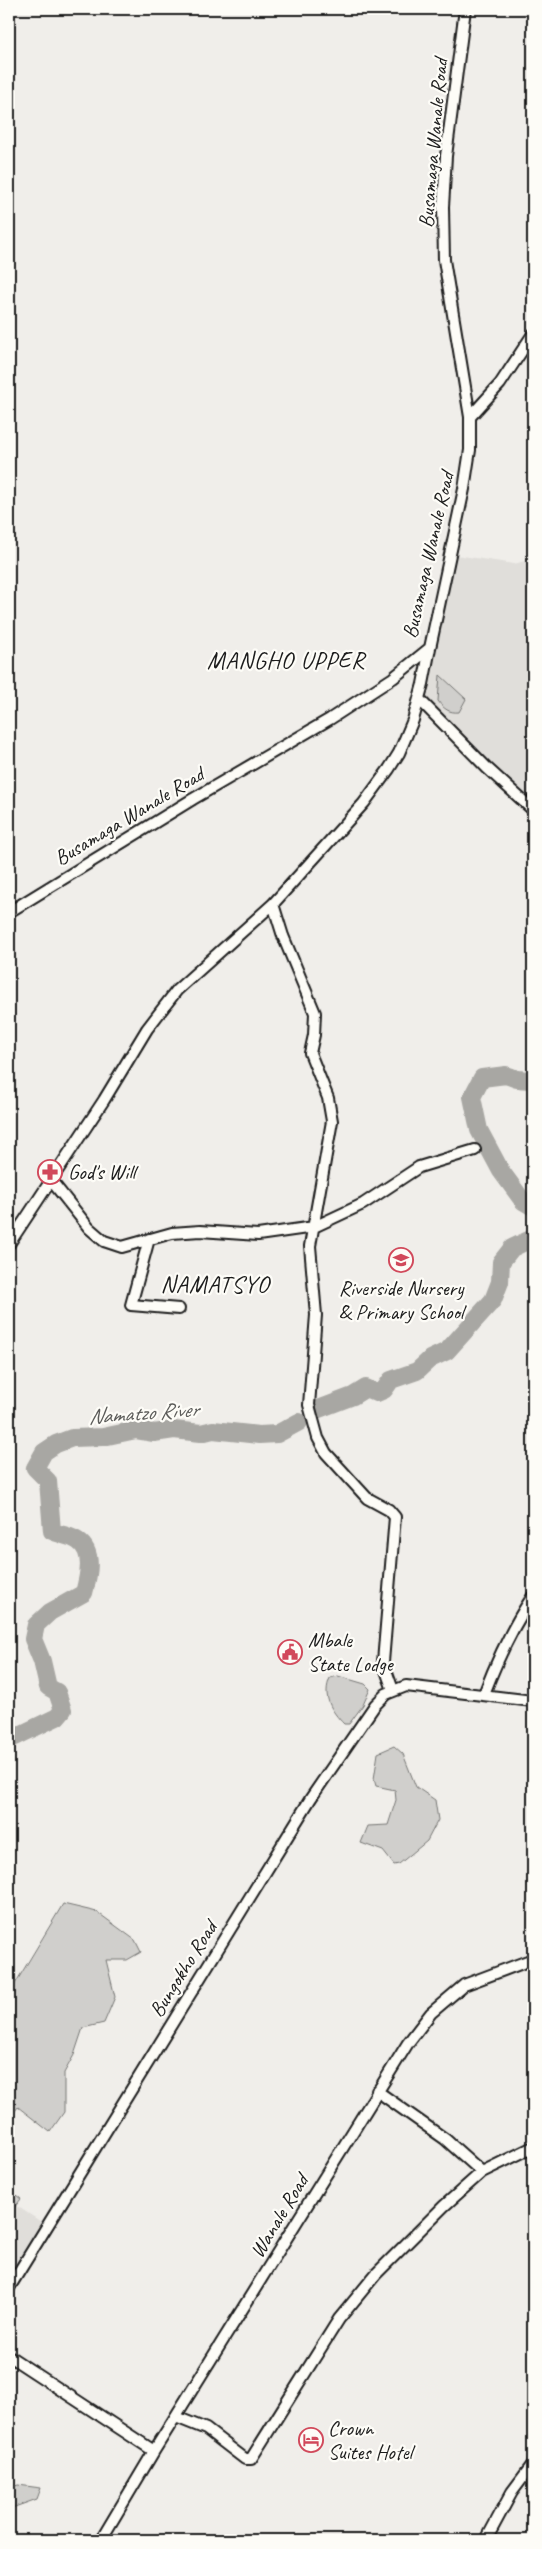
<svg xmlns="http://www.w3.org/2000/svg" width="542" height="2549" font-family="Caveat,sans-serif">
<rect width="100%" height="100%" fill="#f0eeea"/>
<filter id="ink" filterUnits="userSpaceOnUse"><feTurbulence type="fractalNoise" baseFrequency=".02" numOctaves="2"/><feDisplacementMap in="SourceGraphic" scale="10" xChannelSelector="R" yChannelSelector="G"/><feConvolveMatrix kernelMatrix="1 2 1 2 8 2 1 2 1" color-interpolation-filters="sRGB"/></filter>
<g filter="url(#ink)">
<path fill="#e0deda" d="M456 555 514 564 525 561 533 564V809L422 697Z
M9 2201 43 2223 9 2277Z"/>
<path fill="#d0cfcc" stroke="#767674" d="M440 675 466 699 459 712C449 713 444 709 438 701Z
M338 1676 365 1684 370 1689 363 1705 349 1724H344C331 1711 322 1696 330 1678Z
M394 1746 403 1754 416 1787 435 1800 438 1820 427 1841 399 1864 394 1865 383 1851 361 1843 368 1826 388 1825 396 1800 395 1790 376 1786 374 1779 378 1753Z
M63 1904 97 1912 135 1940 141 1952 127 1960H106L115 1997 104 2023 83 2028 74 2055 64 2073V2112L50 2132 18 2107 9 2119V1994Z
M16 2195 21 2199 9 2214V2197Z
M18 2485 41 2488 37 2499 9 2509V2488Z"/>
<g fill="none" stroke-linecap="round" stroke-linejoin="round">
<path stroke="#a8a7a3" stroke-width="18" d="M533 1077 530 1080 517 1079 506 1075 482 1078 472 1097 479 1130 501 1171 523 1201 533 1207
M316 1410 353 1396 366 1388 377 1393 384 1390 391 1380 417 1371 430 1359 447 1351 493 1300 500 1282 501 1262 512 1248 533 1238
M9 1740 57 1717 63 1710 57 1692 48 1687 42 1661 33 1639 36 1625 50 1612 84 1593C88 1578 95 1552 78 1541 72 1536 60 1535 52 1531L48 1481 35 1468 44 1452 56 1444 72 1438 103 1437 136 1430 154 1433 174 1430 201 1433 213 1430 259 1435 277 1434 299 1422"/>
<defs>
<path id="minor" d="M470 417 500 384 533 334
M419 699 487 768 533 810
M273 904 283 936 315 1013 314 1035 310 1053 328 1098 332 1121 310 1246 316 1315 309 1405 318 1438 326 1453 367 1498 389 1510 395 1517 383 1662 393 1690
M9 912 193 799 330 719 393 678 430 648 464 489 470 450V417L444 260 443 207 446 156 465 9
M50 1179 89 1228 104 1241 122 1247 172 1233 200 1231 258 1235 314 1227 363 1204 419 1167 475 1150
M149 1239 131 1305 179 1309
M9 1244 104 1100 147 1029 177 990 273 904 364 803 389 769 399 753 413 720 423 684 430 648
M484 1694C497 1660 512 1627 533 1596
M377 2091 445 2139 482 2172
M9 2288 311 1798 375 1705 386 1694 406 1686 533 1701
M9 2356 154 2451
M176 2417 206 2429 245 2459H251L339 2319 376 2274 444 2206 482 2172 533 2147
M101 2540 154 2451 408 2043 431 2013 464 1985 533 1959
M486 2540 512 2492 533 2464"/>
</defs>
<use href="#minor" stroke="#1c1c1c" stroke-width="14"/>
<use href="#minor" stroke="#fdfcf7" stroke-width="10"/>
</g>
</g>
<defs>
<symbol id="pharmacy-ring" viewBox="-11 -11 22 22"><circle r="9.5" fill="#fdfcf7" stroke="#d1495b" stroke-width="1.5"/><path d="M-2-6h4v4h4v4h-4v4h-4v-4h-4v-4h4Z" fill="#d1495b"/></symbol>
<symbol id="school-ring" viewBox="-11 -11 22 22"><circle r="9.5" fill="#fdfcf7" stroke="#d1495b" stroke-width="1.5"/><path d="M0-5L7-2L0 1L-7-2ZM-4 1L0 2.5L4 1V4Q0 6-4 4Z" fill="#d1495b"/></symbol>
<symbol id="civic-ring" viewBox="-11 -11 22 22"><circle r="9.5" fill="#fdfcf7" stroke="#d1495b" stroke-width="1.5"/><path d="M-.6-6.5H3V-4.5H.6V-3L4-1V1h2V6H-6V1h2V-1L-.6-3ZM-1.2 2.5V6h2.4V2.5Z" fill="#d1495b"/></symbol>
<symbol id="hotel-ring" viewBox="-11 -11 22 22"><circle r="9.5" fill="#fdfcf7" stroke="#d1495b" stroke-width="1.5"/><path d="M-6-4.5h1.5V1H6V5H4.5V3h-9V5H-6ZM-4 0a1.8 1.8 0 1 1 3.6 0ZM.5 0V-2.5h3Q6-2.5 6 0Z" fill="#d1495b"/></symbol>
</defs>
<g fill-rule="evenodd">
<use href="#pharmacy-ring" x="36" y="1158" width="28" height="28"/>
<use href="#school-ring" x="387" y="1246" width="28" height="28"/>
<use href="#civic-ring" x="276" y="1638" width="28" height="28"/>
<use href="#hotel-ring" x="297" y="2426" width="28" height="28"/>
</g>
<g text-anchor="middle" stroke-width="4.5" stroke-linejoin="round" paint-order="stroke">
<g font-size="21" fill="#1c1c1c" stroke="#fdfcf7">
<text transform="translate(433 143) rotate(-85)" y="7">Busamaga Wanale Road</text>
<text transform="translate(428 555) rotate(-77)" y="7">Busamaga Wanale Road</text>
<text transform="translate(129 816) rotate(-31)" y="7">Busamaga Wanale Road</text>
<text transform="translate(183 1969) rotate(-58)" y="7">Bungokho Road</text>
<text transform="translate(279 2216) rotate(-59)" y="7">Wanale Road</text>
</g>
<g font-size="21" fill="#1c1c1c" stroke="#fdfcf7" text-anchor="start">
<text x="68" y="1179">God's Will</text>
<text x="401" y="1295" text-anchor="middle">Riverside Nursery<tspan x="401" dy="24">&amp; Primary School</tspan></text>
<text x="308" y="1647">Mbale<tspan x="308" dy="24">State Lodge</tspan></text>
<text x="328" y="2435">Crown<tspan x="328" dy="24">Suites Hotel</tspan></text>
</g>
<g font-size="22" font-style="italic" fill="#5b5b59" stroke="#fdfcf7">
<text transform="translate(143 1412) rotate(-4)" y="8">Namatzo River</text>
</g>
<g font-size="24" letter-spacing="1" fill="#1c1c1c" stroke="#fdfcf7">
<text x="286" y="668">MANGHO UPPER</text>
<text x="215" y="1292">NAMATSYO</text>
</g>
</g>
<rect width="542" height="2549" fill="none" stroke="#fdfcf7" stroke-width="30"/>
<rect x="15" y="15" width="512" height="2519" fill="none" stroke="#1c1c1c" stroke-width="2" filter="url(#ink)"/>
</svg>
